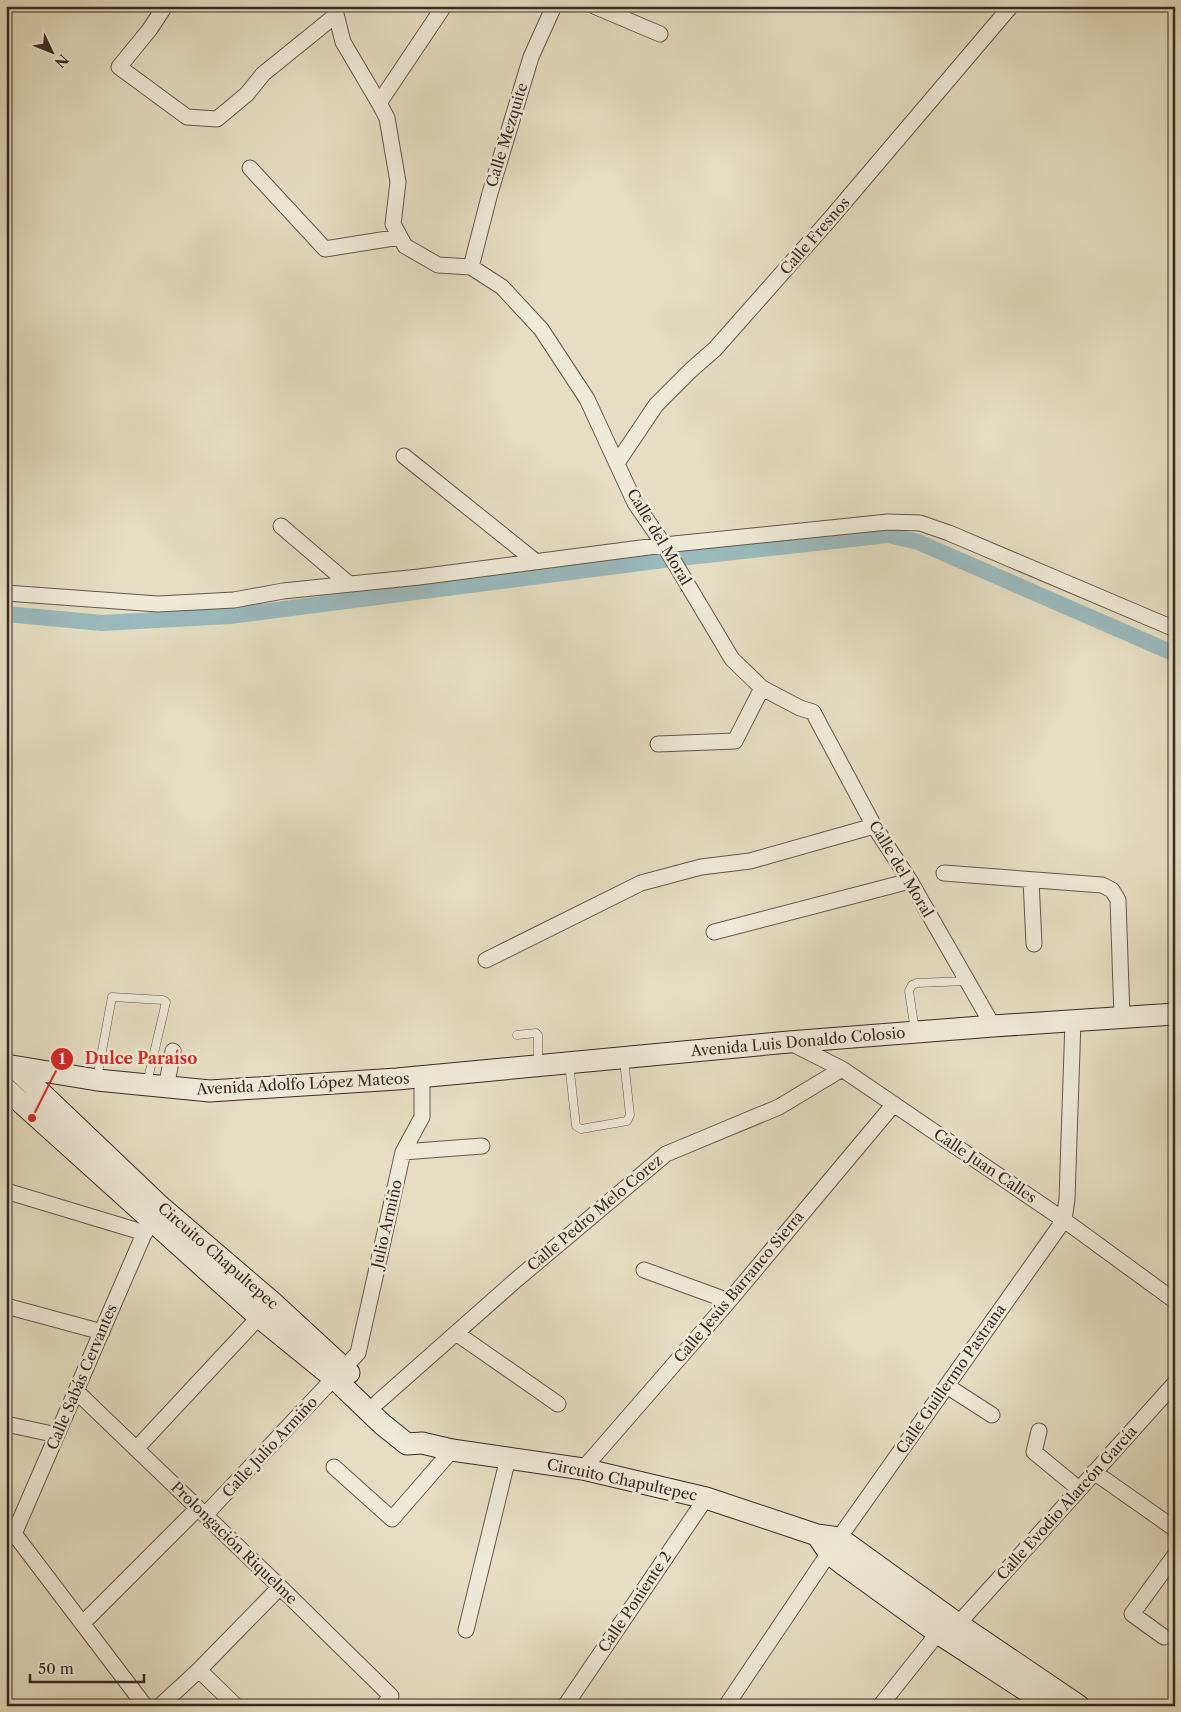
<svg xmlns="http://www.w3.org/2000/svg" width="1181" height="1712" font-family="'Libre Caslon Text',serif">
<rect width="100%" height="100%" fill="#e5dec2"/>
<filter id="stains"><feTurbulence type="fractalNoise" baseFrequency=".004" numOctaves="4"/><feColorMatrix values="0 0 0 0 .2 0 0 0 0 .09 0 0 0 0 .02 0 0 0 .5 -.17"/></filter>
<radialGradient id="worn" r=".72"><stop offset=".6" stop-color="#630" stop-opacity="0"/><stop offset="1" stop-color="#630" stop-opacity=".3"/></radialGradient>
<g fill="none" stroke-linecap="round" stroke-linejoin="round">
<path stroke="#9ababd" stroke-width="16" d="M6 614 102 623 230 616 671 559 888 535 918 542 1175 654"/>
<defs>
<path id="service" d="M915 1031 909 991 912 985 917 983 967 981
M517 1035 536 1033 538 1035V1064
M569 1063 576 1126 581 1129 627 1121 630 1115 624 1060
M97 1078 112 997 163 1000 166 1002 147 1083"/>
<path id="minor" d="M165 6 150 29 119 67 187 117 217 119 247 94 263 74 336 15
M334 6 343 42 379 103 387 118 398 182 393 224 405 246 438 265 471 267 502 287 541 329 587 399 635 503 664 545 732 659 762 688 800 708 813 712 874 826 910 881 993 1026
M594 6 660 34
M379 103 444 6
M250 168 325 249 400 237
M471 267 490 193 531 57 554 6
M404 456 535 561
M617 463 656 405 691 370 715 349 830 219 1011 6
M281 526 349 584
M6 593 158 604 234 600 283 591 419 577 664 545 888 522 920 523 949 533 1175 629
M658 744 735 741 762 688
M944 873 1102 885 1112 890 1118 900 1122 1017
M1031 880 1034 944
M714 932 910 881
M486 960 641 883 701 867 750 861 874 826
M791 1043 842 1069 1064 1220 1175 1301
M166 1088 173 1051
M403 1152 482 1146
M6 1191 145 1233
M644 1270 729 1301
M6 1306 102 1332
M456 1333 558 1404
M344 1368 358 1353 403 1152 422 1117V1077
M947 1386 992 1415
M76 1391 280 1587 391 1696 383 1706
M378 1402 516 1280 666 1154 779 1107 842 1069
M6 1424 57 1435
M1039 1431 1034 1452 1079 1489
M136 1449 259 1317
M334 1467 392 1519 452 1450
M583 1469 729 1301 894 1104
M1094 1472 1175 1529
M205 1515 334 1378
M6 1523 145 1706
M14 1534 150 1220
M83 1623 198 1508
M958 1624 1175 1383
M466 1630 508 1458
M1164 1637 1132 1614 1175 1555
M199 1670 236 1706
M160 1706 199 1670 280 1587
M565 1706 706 1498
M726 1706 839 1538 1064 1220 1067 1199 1073 1021
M880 1706 938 1633"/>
<path id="secondary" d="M6 1065 97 1080 210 1091 397 1079 789 1042 993 1026 1175 1014
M14 1067 161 1207 272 1302 349 1373
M6 1089 259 1317 334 1378 382 1424 407 1444 422 1443 452 1450 583 1469 706 1498 817 1535 839 1538 958 1624 1079 1706
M817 1535 829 1553 844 1565 938 1633 1050 1706"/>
</defs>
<use href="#service" stroke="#63574a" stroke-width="9"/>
<use href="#minor" stroke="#63574a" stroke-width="17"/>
<use href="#secondary" stroke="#382a22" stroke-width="23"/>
<use href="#service" stroke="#eeead7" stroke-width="8"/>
<use href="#minor" stroke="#eeead7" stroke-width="15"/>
<use href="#secondary" stroke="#eeead7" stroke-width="21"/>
</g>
<g text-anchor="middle" stroke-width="5" stroke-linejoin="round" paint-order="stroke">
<g font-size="15" fill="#382a22" stroke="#eeead7">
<text transform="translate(507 135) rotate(-73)" y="5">Calle Mezquite</text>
<text transform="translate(815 236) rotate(-49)" y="5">Calle Fresnos</text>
<text transform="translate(659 537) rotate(59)" y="5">Calle del Moral</text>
<text transform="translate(901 869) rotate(59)" y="5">Calle del Moral</text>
<text transform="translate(798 1042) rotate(-5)" y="5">Avenida Luis Donaldo Colosio</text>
<text transform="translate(303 1084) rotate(-3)" y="5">Avenida Adolfo López Mateos</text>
<text transform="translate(985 1166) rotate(34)" y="5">Calle Juan Calles</text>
<text transform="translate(595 1213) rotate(-40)" y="5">Calle Pedro Melo Corez</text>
<text transform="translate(387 1224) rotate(-77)" y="5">Julio Armiño</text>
<text transform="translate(218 1256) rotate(41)" y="5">Circuito Chapultepec</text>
<text transform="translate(739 1287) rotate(-50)" y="5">Calle Jesús Barranco Sierra</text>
<text transform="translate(82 1377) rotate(-67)" y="5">Calle Sabás Cervantes</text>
<text transform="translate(951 1379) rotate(-55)" y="5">Calle Guillermo Pastrana</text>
<text transform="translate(270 1447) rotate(-47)" y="5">Calle Julio Armiño</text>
<text transform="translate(622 1480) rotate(12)" y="5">Circuito Chapultepec</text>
<text transform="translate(1067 1503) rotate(-48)" y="5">Calle Evodio Alarcón García</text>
<text transform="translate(234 1543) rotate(44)" y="5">Prolongación Riquelme</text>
<text transform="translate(635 1602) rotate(-56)" y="5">Calle Poniente 2</text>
</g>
</g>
<path fill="none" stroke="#d62828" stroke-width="2" d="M32 1118L62 1059"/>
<g fill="#d62828" stroke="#eeead7" stroke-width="2">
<circle cx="32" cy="1118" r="5"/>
<circle cx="62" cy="1059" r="12"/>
</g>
<g font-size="15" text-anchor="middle" font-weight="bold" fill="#fff">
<text x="62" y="1064">1</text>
</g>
<g font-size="16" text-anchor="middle" font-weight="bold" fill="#d62828" stroke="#eeead7" stroke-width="5" stroke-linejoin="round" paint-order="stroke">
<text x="141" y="1064">Dulce Paraíso</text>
</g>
<rect width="1181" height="1712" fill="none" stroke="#e5dec2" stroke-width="25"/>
<rect x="8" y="8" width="1166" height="1697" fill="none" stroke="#382a22" stroke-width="2.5"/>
<rect x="12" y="12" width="1156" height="1687" fill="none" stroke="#382a22"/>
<g transform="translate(52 52) rotate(133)" stroke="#eeead7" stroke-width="4" paint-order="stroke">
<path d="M0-4L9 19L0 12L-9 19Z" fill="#382a22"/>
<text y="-8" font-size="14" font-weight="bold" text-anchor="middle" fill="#382a22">N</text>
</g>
<path d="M30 1674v8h114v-8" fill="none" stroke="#382a22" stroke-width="2.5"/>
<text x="38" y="1674" font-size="15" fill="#382a22" stroke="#eeead7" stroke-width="4" paint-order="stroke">50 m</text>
<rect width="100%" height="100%" filter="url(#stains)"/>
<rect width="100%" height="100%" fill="url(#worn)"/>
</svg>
